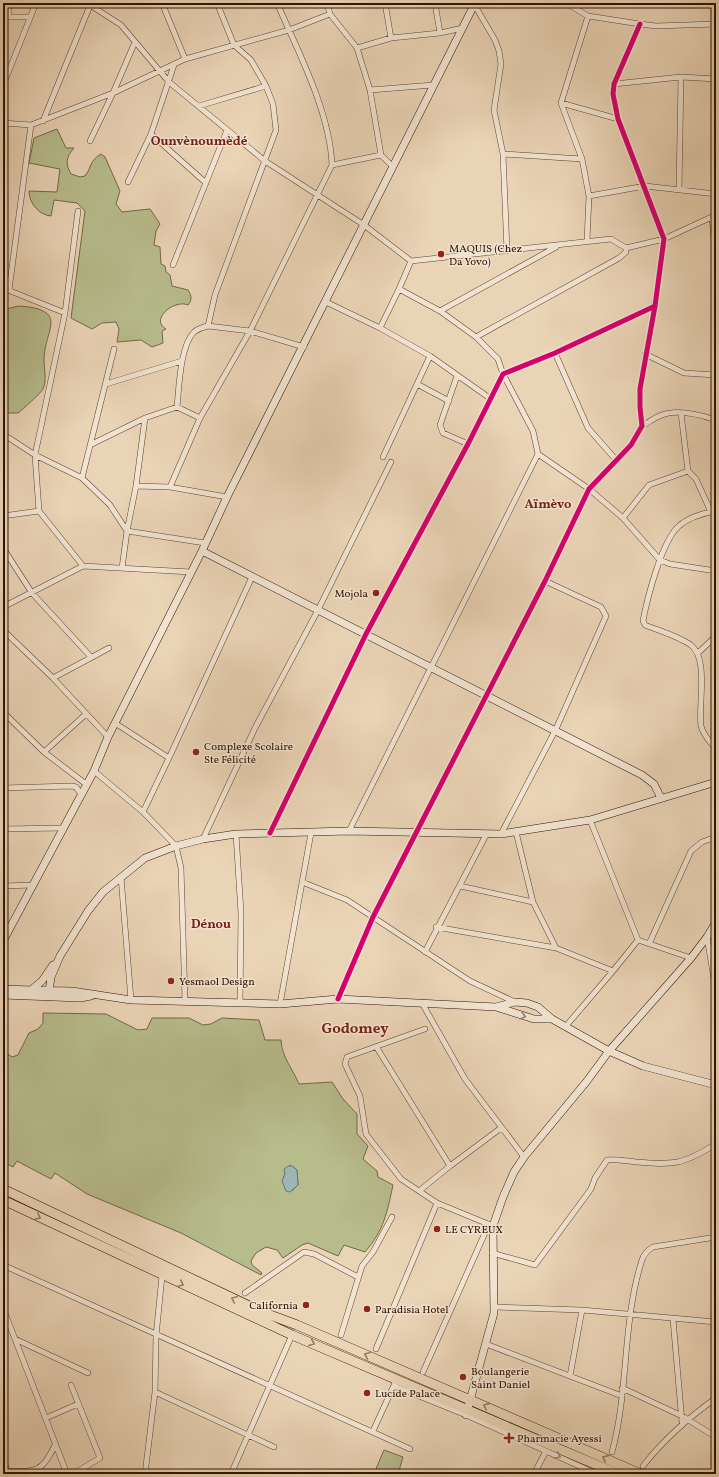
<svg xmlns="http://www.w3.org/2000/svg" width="719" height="1477" font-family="Vollkorn,serif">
<rect width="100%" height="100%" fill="#ead4b6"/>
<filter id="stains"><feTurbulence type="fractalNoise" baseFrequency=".005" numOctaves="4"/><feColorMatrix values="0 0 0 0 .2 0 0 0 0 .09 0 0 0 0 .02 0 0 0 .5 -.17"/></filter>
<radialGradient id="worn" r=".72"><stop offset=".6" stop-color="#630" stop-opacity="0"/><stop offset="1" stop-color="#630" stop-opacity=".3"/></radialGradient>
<path fill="#b7bc8d" stroke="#746747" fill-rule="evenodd" d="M57 129 66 148H74C66 157 65 164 71 174L80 177 85 176C92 167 89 161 101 154L105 157 120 191 116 204 122 212 150 209 160 224 156 231 154 245 160 247 161 264 165 266 166 272 170 275 172 286 188 290C192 296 192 300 188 305 175 299 149 319 166 329L162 331 163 343 152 347 141 340 117 342 119 329 116 322 102 323 92 329 71 318 85 211 77 203 54 200 51 216C39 215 29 203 29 191L57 192 60 169 29 163 34 138Z
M18 306C71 309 44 331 44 359 44 369 47 380 43 389 40 394 24 408 18 413H8L3 411V310Z
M43 1013 106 1014 138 1030 147 1029 152 1018H189L203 1025 211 1024 222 1018 259 1020 265 1040H281C282 1058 293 1069 299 1084L332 1082 343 1099 357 1114V1134L368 1146 363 1159 377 1171 378 1177 393 1185C387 1213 384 1230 365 1252L344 1245 338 1256 308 1243 302 1245 283 1258 277 1250 266 1247 256 1253 251 1261 252 1265 262 1273 261 1275 181 1233 87 1194 55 1173 51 1179 17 1161 13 1167 3 1162V1051L12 1057 18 1055 29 1033 38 1029 43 1023ZM290 1165 297 1170 298 1185 292 1191 283 1178 285 1174V1171Z
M384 1450 403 1457 398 1474H364L365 1471H375Z"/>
<path fill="#9ab7b5" stroke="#70756d" d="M288 1166H292L297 1170 298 1185 290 1192 286 1191 282 1181 285 1174 284 1169Z"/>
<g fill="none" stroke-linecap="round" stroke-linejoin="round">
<defs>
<path id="street" d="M87 3 121 25 169 82 265 161 364 225 411 261 611 239 626 248
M162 3 185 59
M327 3 330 14 357 48 370 90 381 155 393 167
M385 3 391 38
M435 3 440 33
M566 3 588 16 640 24 656 26 716 24
M474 4 495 40 499 51 501 64 494 110 503 154 507 251
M3 17H30
M8 17 9 3
M357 48 391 38 440 33 463 28
M6 78 36 3
M614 84 681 77 716 79
M370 90 433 85
M561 103 618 119
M199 106 266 86
M43 121 91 3
M3 123 31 125 113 93 185 59 289 30 330 14
M151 134 206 183
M90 141 113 93 135 42
M503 154 582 159
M332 165 381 155
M128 182 151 134 174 65
M679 189 681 77
M589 196 645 186 716 194
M78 211 65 313 35 455 39 511 83 566
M712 218 716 257
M587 241 589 196 582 159 561 103 588 16
M626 248 664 239 716 215
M411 261 399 289 440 311 476 337 498 359 503 374 533 431 538 454 589 489 623 518 660 560 670 564 716 571
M173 265 227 130
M3 288 65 313
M9 290 31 125
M326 302 380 328 430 356 491 399
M440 311 556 247
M208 326 215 295 276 130 273 104 266 86 251 60 234 45 217 3
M380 328 399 289
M476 337 619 258 626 252V248
M555 353 588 428 617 461
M645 354 684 373 716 375
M457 376 440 425 443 433 468 444
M106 384 182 361
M417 384 449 401
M177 407C179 388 180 346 194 332 198 329 203 327 208 326L250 331 304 347
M681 413 688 471 696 479 711 512
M642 426C648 423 655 417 662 415 677 409 701 415 716 420
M3 434 35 455 82 478 110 505 127 531 205 543
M92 444 145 418 177 407 200 418
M383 457 430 356
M82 478 114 349
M136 486 170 487 227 497
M170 487 200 418 250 331 332 165C330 112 298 51 277 3
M716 511C704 513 688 518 679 526 662 540 647 599 643 621L645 625C660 631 678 636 691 645 709 659 698 705 701 726 703 735 710 742 716 749
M3 516 39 511
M623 518 649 485 688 471
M3 548 32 593 91 657
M122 568 127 531 136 486 145 418
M3 607 83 566 191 572
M3 630 53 678 108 737
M698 653 716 636
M53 678 109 648
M3 712 44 752 86 784
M115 723 169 758
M44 752 86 714
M94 771 143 812 176 846 181 868 185 1001
M3 788 72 786 76 787 81 794
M143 812 169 758 252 577
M590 820 638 940 691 958
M3 829 62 828
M349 831 538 454
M516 832 533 902 556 948
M270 833 366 634 468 444 503 374 555 353 655 306
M236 834 241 913 240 1002
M501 834 556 729 606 616 601 607 545 581
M203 839 255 728 318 610 391 462
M121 877 131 1000
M302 882 347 900 470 981 515 1002
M3 886 33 885
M460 886 533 902
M436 927 556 948 613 971
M707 937 716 991
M649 944 691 851 702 842 716 837
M425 952 486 835
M338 999 373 917 545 581 589 489 631 445 642 426 640 407V389L655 306 664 239 618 119 613 94 614 84 640 24
M422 1003 465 1079 524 1157
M280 1004 311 833
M566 1026 613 971 638 940
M425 1029 347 1057 345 1064 360 1096 366 1134 401 1179 437 1203 493 1226
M377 1048 450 1166
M419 1191 450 1166 501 1128
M492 1253 535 1265 591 1189 595 1178 607 1160C616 1159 626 1161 636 1162 674 1165 682 1165 716 1144
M3 1265 410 1449
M245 1293 304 1252 314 1254 358 1277
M495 1307 582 1310 716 1322
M3 1308 67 1474
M673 1319 682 1422
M341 1335 362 1266 373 1252 392 1217
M15 1339 88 1373
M486 1344 622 1396
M376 1349 437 1203
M423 1372 489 1224
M570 1376 582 1310
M71 1385 100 1458 73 1474
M394 1386 466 1415 597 1474
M622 1388 682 1416 716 1437
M155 1392 274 1447
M46 1418 78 1404
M373 1431 395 1383
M612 1452C629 1390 622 1322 642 1260 644 1254 648 1250 653 1247L716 1237
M3 1461 9 1473
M643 1466C664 1439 688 1418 716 1398
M8 1471C37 1472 42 1472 55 1445
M145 1474 155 1392 156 1336 162 1276
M231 1474 292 1335
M534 1474 546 1451"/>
<path id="secondary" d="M202 551 642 775 654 784 661 798
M3 941 94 771 108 737 202 551 227 497 475 3
M3 989 31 990 42 981 53 965
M31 990 72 991 131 1000 280 1004 338 999 496 1007 515 1002 527 1003 538 1007 552 1019 609 1051 643 1066 716 1085
M3 995 80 998 91 996
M47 996 49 992 51 977 60 956 88 911 103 892 145 858 176 846 203 839 236 834 349 831 501 834 590 820 716 782
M496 1007 534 1019H552
M466 1415 494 1313 493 1226 503 1197 514 1172 524 1157 587 1081 609 1051 691 958 707 937 716 922"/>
<path id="highway" d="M3 1189 262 1312 297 1325 641 1474
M3 1200 292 1335 618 1474"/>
</defs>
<use href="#street" stroke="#5e422e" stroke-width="6"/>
<use href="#secondary" stroke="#301201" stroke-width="8"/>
<use href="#highway" stroke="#301201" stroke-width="10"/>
<use href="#street" stroke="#f1e3d0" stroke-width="5"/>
<use href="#secondary" stroke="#f1e3d0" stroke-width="7"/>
<use href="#highway" stroke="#ead4b6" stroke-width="9"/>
<defs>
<path id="cycleway" d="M270 833 366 634 468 444 503 374 555 353 655 306
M338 999 373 917 545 581 589 489 631 445 642 426 640 407V389L655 306 664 239 618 119 613 94 614 84 640 24"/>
</defs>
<use href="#cycleway" stroke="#f1e3d0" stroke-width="8"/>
<use href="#cycleway" stroke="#d6006c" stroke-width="5"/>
</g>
<defs><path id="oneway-chevron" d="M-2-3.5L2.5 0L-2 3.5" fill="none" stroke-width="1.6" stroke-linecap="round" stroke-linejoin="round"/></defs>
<g stroke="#9a8573">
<use href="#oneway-chevron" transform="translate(523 1016) rotate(15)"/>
<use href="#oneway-chevron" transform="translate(558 1456) rotate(25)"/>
</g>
<g stroke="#967d65">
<use href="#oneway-chevron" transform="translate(38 1217) rotate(25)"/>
<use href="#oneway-chevron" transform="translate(181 1284) rotate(25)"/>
<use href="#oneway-chevron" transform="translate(234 1299) rotate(-155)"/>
<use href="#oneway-chevron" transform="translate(312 1343) rotate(23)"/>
<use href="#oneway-chevron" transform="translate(367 1355) rotate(-157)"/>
<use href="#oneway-chevron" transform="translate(486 1406) rotate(-156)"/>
<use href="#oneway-chevron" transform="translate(605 1458) rotate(-156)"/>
</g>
<g fill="#8f2418" stroke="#f1e3d0" stroke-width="1.5">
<circle cx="441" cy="254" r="4"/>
<circle cx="376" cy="593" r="4"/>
<circle cx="196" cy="752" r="4"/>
<circle cx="171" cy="981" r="4"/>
<circle cx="437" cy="1229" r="4"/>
<circle cx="306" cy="1305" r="4"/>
<circle cx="367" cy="1309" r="4"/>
<circle cx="463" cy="1377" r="4"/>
<circle cx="367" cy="1393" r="4"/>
<path d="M507 1432h4v4h4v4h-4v4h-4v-4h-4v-4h4z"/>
</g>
<g text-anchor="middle" stroke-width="3" stroke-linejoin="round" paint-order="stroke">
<g font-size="11" fill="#301201" stroke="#f1e3d0" text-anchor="start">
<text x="449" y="252">MAQUIS (Chez<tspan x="449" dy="13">Da Yovo)</tspan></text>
<text x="368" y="597" text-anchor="end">Mojola</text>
<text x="204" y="750">Complexe Scolaire<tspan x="204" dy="13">Ste Félicité</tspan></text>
<text x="179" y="985">Yesmaol Design</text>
<text x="445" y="1233">LE CYREUX</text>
<text x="298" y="1309" text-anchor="end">California</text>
<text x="375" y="1313">Paradisia Hotel</text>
<text x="471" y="1375">Boulangerie<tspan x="471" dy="13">Saint Daniel</tspan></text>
<text x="375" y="1397">Lucide Palace</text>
<text x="517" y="1442">Pharmacie Ayessi</text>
</g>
<g font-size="13" font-weight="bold" fill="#7a1f14" stroke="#f1e3d0">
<text x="199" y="145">Ounvènoumèdé</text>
<text x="548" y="508">Aïmèvo</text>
<text x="211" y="928">Dénou</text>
</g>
<g font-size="15" font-weight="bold" fill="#7a1f14" stroke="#f1e3d0">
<text x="355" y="1033">Godomey</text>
</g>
</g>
<rect width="719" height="1477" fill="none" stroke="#ead4b6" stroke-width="16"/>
<rect x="4" y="4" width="711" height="1469" fill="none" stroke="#301201" stroke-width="2"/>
<rect x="8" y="8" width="703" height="1461" fill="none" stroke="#301201"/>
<rect width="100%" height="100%" filter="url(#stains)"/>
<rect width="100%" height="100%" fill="url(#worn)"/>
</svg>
